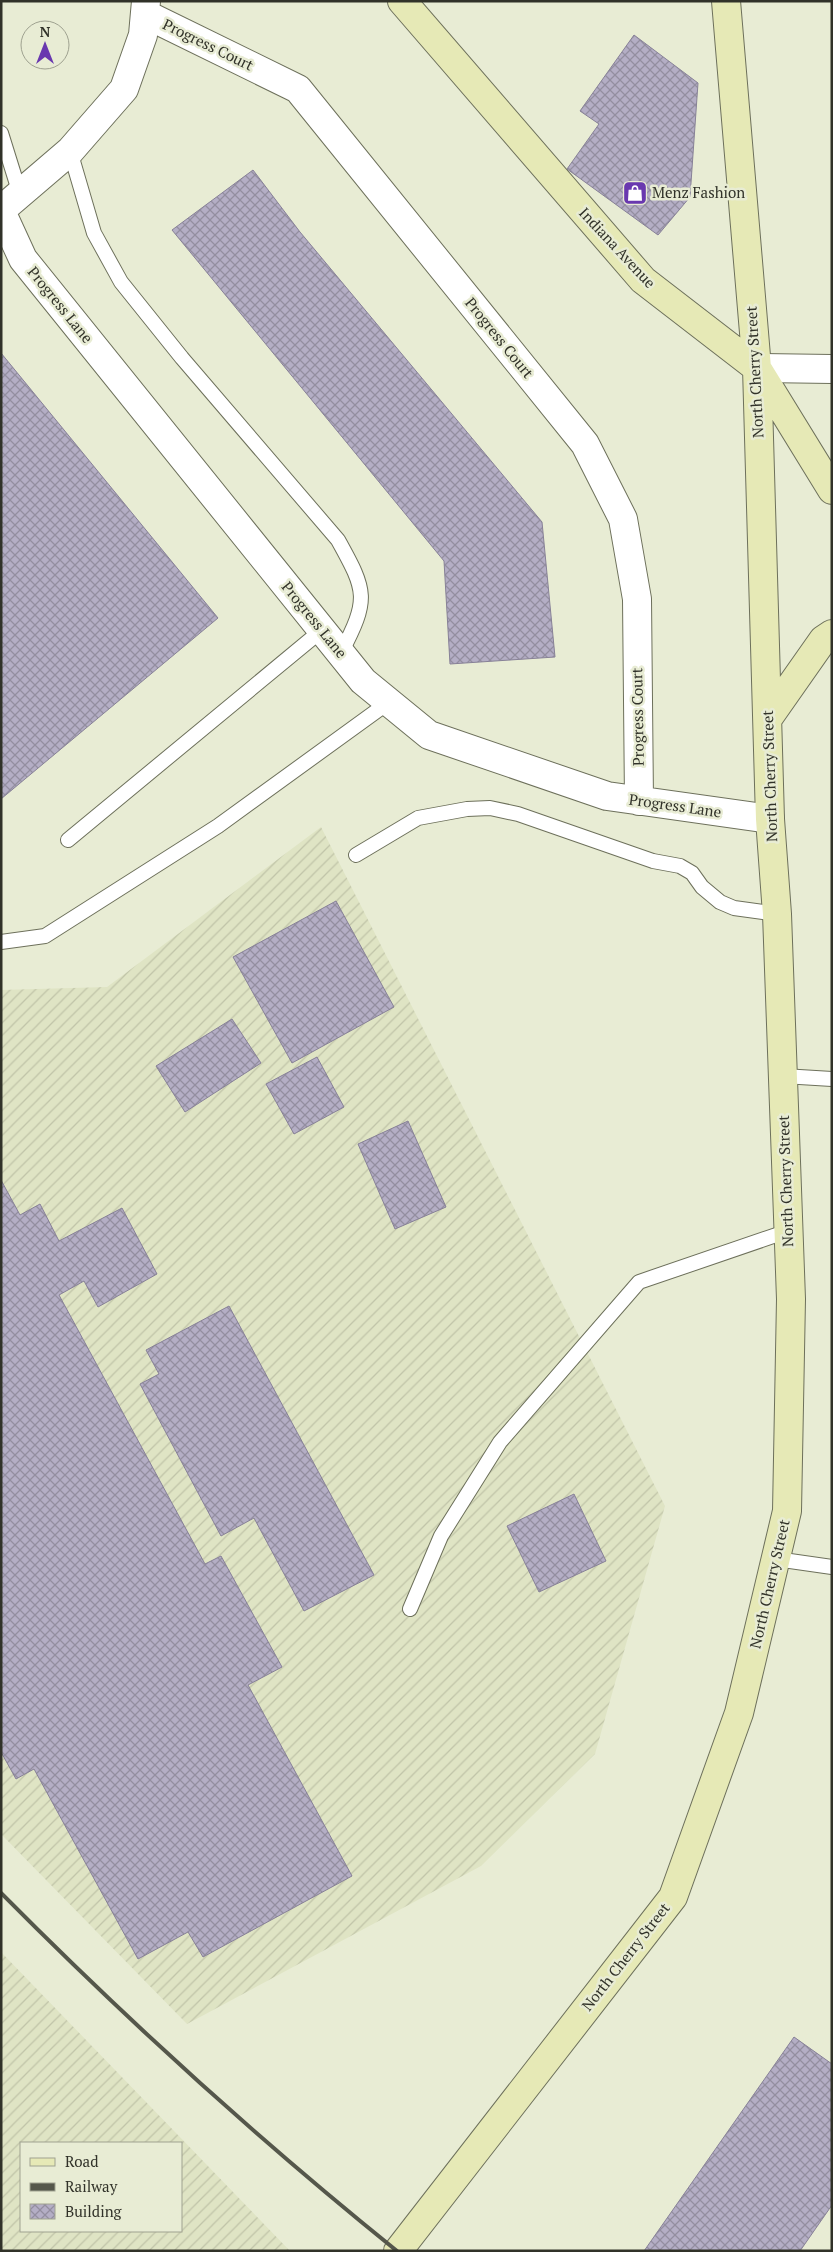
<svg xmlns="http://www.w3.org/2000/svg" width="833" height="2252" font-family="'PT Serif',serif">
<defs>
<pattern id="industrial-furrows" width="10" height="10" patternUnits="userSpaceOnUse" patternTransform="scale(1.25)"><rect width="10" height="10" fill="#dfe4c4"/><path d="M-1 1l2-2M0 10L10 0M9 11l2-2" fill="none" stroke="#c0c4a8"/></pattern>
<pattern id="building-cross-hatch" width="8" height="8" patternUnits="userSpaceOnUse" patternTransform="scale(1.25)"><rect width="8" height="8" fill="#b4aec5"/><path d="M0 0l8 8M0 8l8-8" fill="none" stroke="#938ea0"/></pattern>
</defs>
<rect width="100%" height="100%" fill="#e8ecd4"/>
<path fill="url(#industrial-furrows)" fill-rule="evenodd" d="M321 827 665 1506 595 1754 481 1866 187 2024 1 1834V990L107 987Z
M1 1952 290 2251H1ZM21 2143H181V2231H21Z"/>
<path fill="url(#building-cross-hatch)" stroke="#878197" d="M634 35 698 83 690 197 658 235 567 169 599 124 580 111Z
M253 170 300 232 542 522 555 657 450 664 444 561 172 230Z
M1 353 218 618 1 799Z
M336 901 394 1007 292 1063 233 957Z
M232 1019 261 1063 185 1112 156 1066Z
M317 1057 344 1107 294 1134 266 1084Z
M408 1121 446 1207 395 1229 358 1144Z
M1 1180 20 1215 40 1204 59 1241 122 1208 157 1274 98 1307 84 1281 59 1295 205 1564 221 1556 282 1667 248 1685 352 1876 203 1957 188 1932 138 1959 34 1769 16 1779 1 1752Z
M229 1306 374 1575 304 1611 254 1518 221 1536 140 1384 159 1374 146 1350Z
M574 1494 606 1561 539 1592 507 1526Z
M794 2037 832 2064V2205L800 2251H644Z"/>
<g fill="none" stroke-linecap="round" stroke-linejoin="round">
<defs>
<path id="lane" d="M1 133 20 194
M70 151 94 233 121 282 182 358 338 540C367 592 369 599 341 653
M68 840 322 630
M356 855 418 818 467 809 490 808 518 814 653 861 680 866 692 873 702 887 720 902 734 908 777 914
M1 942 45 936 218 826 389 702
M783 1076 832 1079
M776 1559 832 1567
M410 1609 441 1536 500 1442 639 1282 788 1231"/>
<path id="street" d="M145 14 298 89 585 444 623 519 637 599 639 801
M1 210 70 151 124 89 143 35 146 1
M1 211 23 259 363 681 429 735 607 796 770 819
M757 368 832 369"/>
<path id="secondary" d="M402 1 643 280 757 368 832 490
M769 717 823 640 832 634
M398 2251 673 1897 739 1713 787 1511 791 1299 777 914 770 819 757 368 726 1"/>
</defs>
<use href="#lane" stroke="#6d705b" stroke-width="16"/>
<use href="#street" stroke="#6d705b" stroke-width="30"/>
<use href="#secondary" stroke="#6d705b" stroke-width="30"/>
<use href="#lane" stroke="#fff" stroke-width="14"/>
<use href="#street" stroke="#fff" stroke-width="28"/>
<use href="#secondary" stroke="#e6e9b6" stroke-width="28"/>
<path stroke="#55574b" stroke-width="4" d="M1 1893C127 2020 258 2139 397 2251"/>
</g>
<defs>
<symbol id="shop-square" viewBox="-11 -11 22 22"><rect x="-9" y="-9" width="18" height="18" rx="4" fill="#6938af" stroke="#e8ecd4"/><path d="M-5-2.5h2.3a2.7 3.5 0 0 1 5.4 0H5L5.5 6h-11ZM-1.5-2.5h3a1.5 2.3 0 0 0-3 0Z" fill="#fff"/></symbol>
</defs>
<g fill-rule="evenodd">
<use href="#shop-square" x="621" y="179" width="28" height="28"/>
</g>
<g text-anchor="middle" stroke-width="5" stroke-linejoin="round" paint-order="stroke">
<g font-size="15" fill="#313229" stroke="#e8ecd4">
<text transform="translate(208 45) rotate(26)" y="5">Progress Court</text>
<text transform="translate(617 248) rotate(47)" y="5">Indiana Avenue</text>
<text transform="translate(60 305) rotate(51)" y="5">Progress Lane</text>
<text transform="translate(499 338) rotate(51)" y="5">Progress Court</text>
<text transform="translate(755 372) rotate(-93)" y="5">North Cherry Street</text>
<text transform="translate(314 620) rotate(51)" y="5">Progress Lane</text>
<text transform="translate(638 717) rotate(-91)" y="5">Progress Court</text>
<text transform="translate(770 776) rotate(-92)" y="5">North Cherry Street</text>
<text transform="translate(675 806) rotate(8)" y="5">Progress Lane</text>
<text transform="translate(786 1181) rotate(-92)" y="5">North Cherry Street</text>
<text transform="translate(770 1584) rotate(-77)" y="5">North Cherry Street</text>
<text transform="translate(626 1957) rotate(-52)" y="5">North Cherry Street</text>
</g>
<g font-size="15" fill="#313229" stroke="#e8ecd4" text-anchor="start">
<text x="652" y="198">Menz Fashion</text>
</g>
</g>
<rect width="833" height="2252" fill="none" stroke="#313229" stroke-width="5"/>
<rect x="20" y="2142" width="162" height="90" fill="#e8ecd4" stroke="#9fa290"/>
<rect x="30" y="2158" width="25" height="8" fill="#e6e9b6" stroke="#9fa290"/>
<text x="65" y="2167" font-size="15" fill="#313229">Road</text>
<rect x="30" y="2183" width="25" height="8" fill="#55574b" stroke="#9fa290"/>
<text x="65" y="2192" font-size="15" fill="#313229">Railway</text>
<rect x="30" y="2204" width="25" height="15" fill="url(#building-cross-hatch)" stroke="#9fa290"/>
<text x="65" y="2217" font-size="15" fill="#313229">Building</text>
<g transform="translate(45 45)"><circle r="24" fill="#e8ecd4" stroke="#9fa290"/>
<path d="M0-4L9 19L0 12L-9 19Z" fill="#6938af"/>
<text y="-8" font-size="14" font-weight="bold" text-anchor="middle" fill="#313229">N</text>
</g>
</svg>
